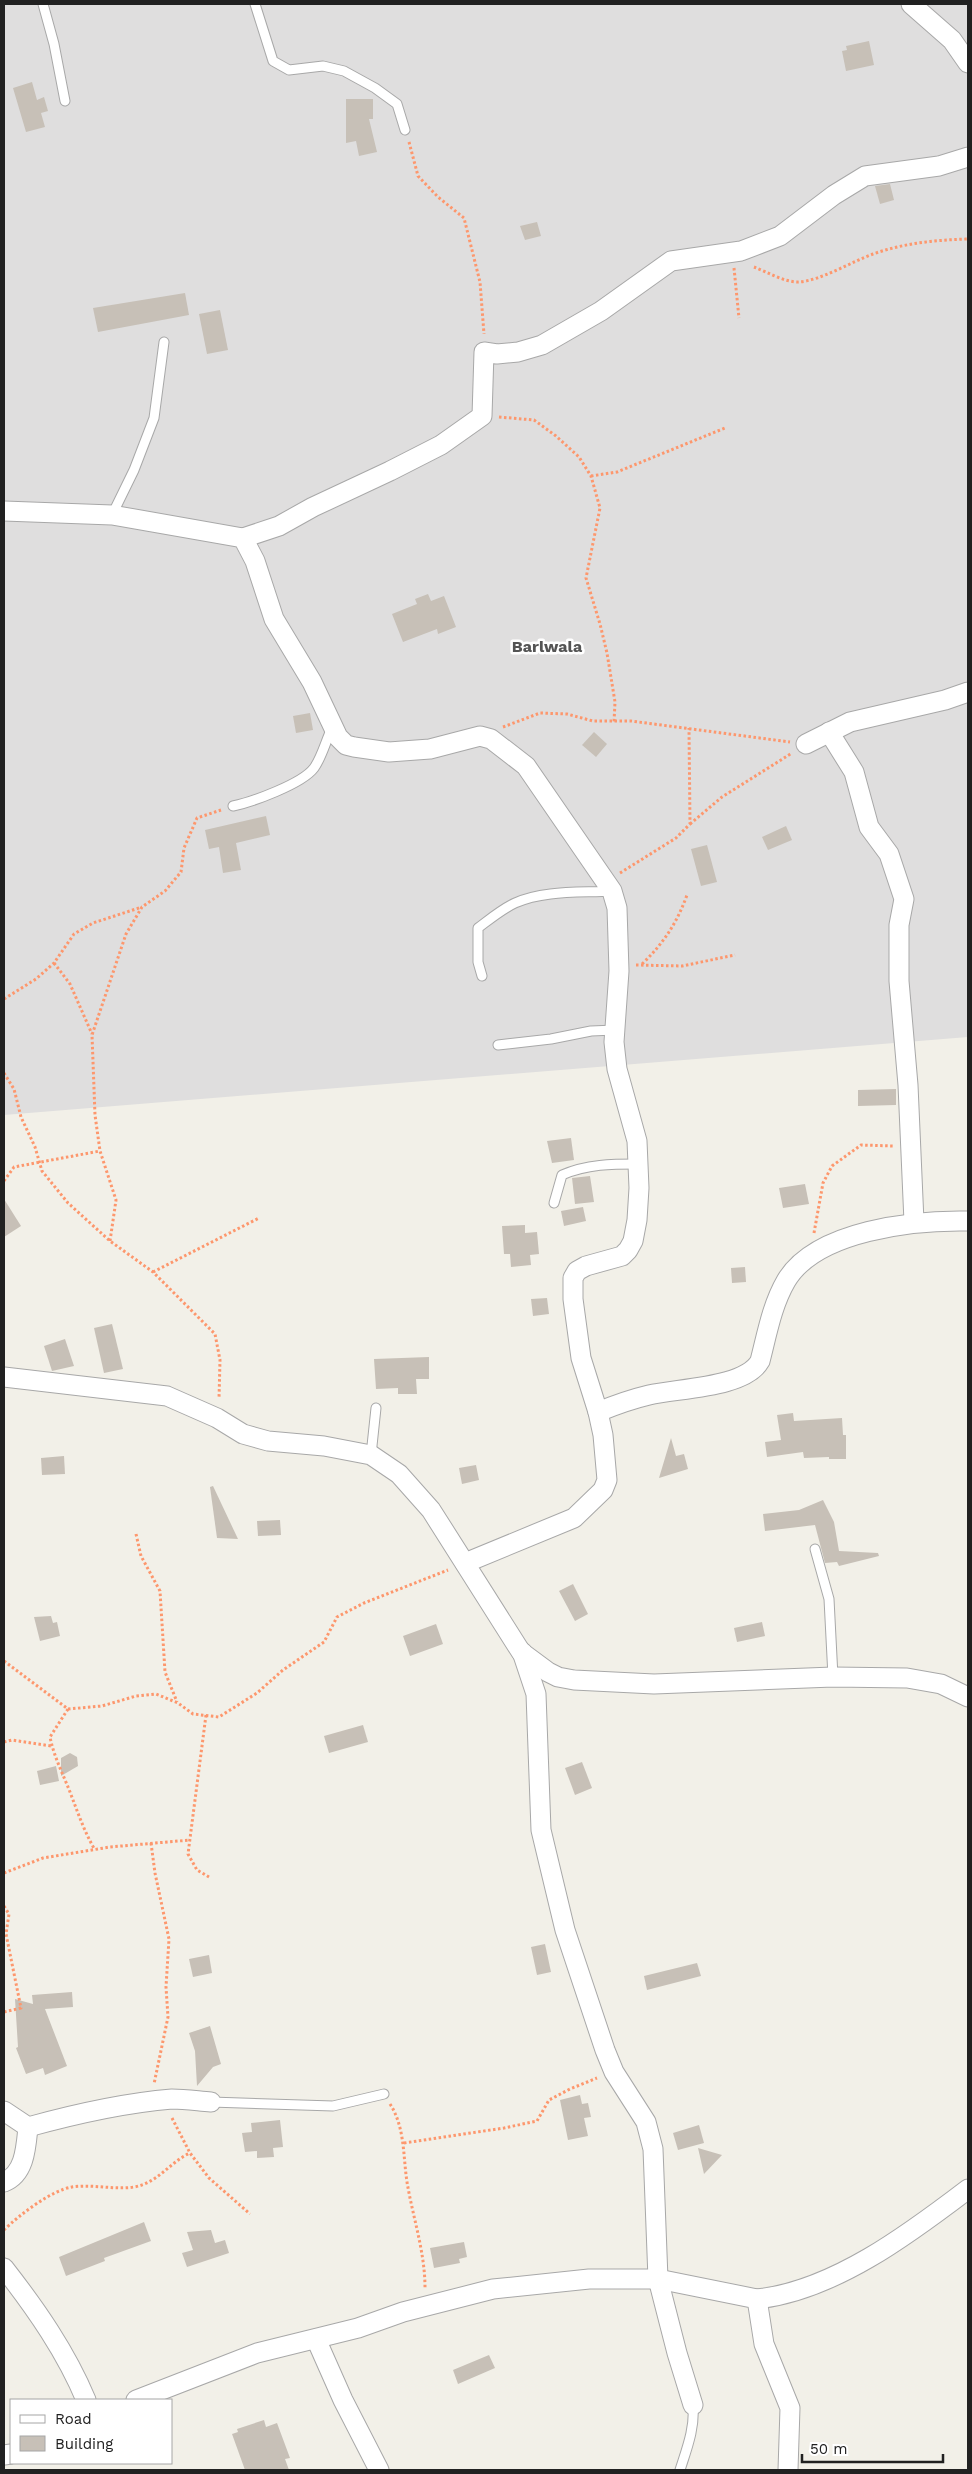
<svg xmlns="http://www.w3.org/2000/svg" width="972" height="2474" font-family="'Work Sans',sans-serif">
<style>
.residential{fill:#dfdede}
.building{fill:#c7c0b7}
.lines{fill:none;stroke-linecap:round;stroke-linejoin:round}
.service-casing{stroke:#a8a8a8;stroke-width:11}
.minor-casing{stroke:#a8a8a8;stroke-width:21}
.path{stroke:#fd976d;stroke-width:3;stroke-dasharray:2.5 2.5;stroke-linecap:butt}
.service{stroke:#fff;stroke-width:9}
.minor{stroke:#fff;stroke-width:19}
.labels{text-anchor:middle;stroke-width:5;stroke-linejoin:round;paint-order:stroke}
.quarter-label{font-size:16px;font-weight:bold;fill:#545454;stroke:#fff}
</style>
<rect width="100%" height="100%" fill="#f2f0e8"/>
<path class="residential" d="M4,4h964v1033l-964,78z"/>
<g class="building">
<path d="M869,41l5,24 -28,6 -4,-20 5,-1 -1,-4z"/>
<path d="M32,82l5,18 7,-3 4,14 -7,2 4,14 -19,5 -13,-44z"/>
<path d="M346,99h27v20h-4l8,33 -18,4 -3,-15 -10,2z"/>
<path d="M890,184l4,16 -14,4 -5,-18z"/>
<path d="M537,222l4,14 -16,4 -5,-14z"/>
<path d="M185,293l4,22 -91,17 -5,-24z"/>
<path d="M220,310l8,40 -21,4 -8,-40z"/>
<path d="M428,594l3,7 13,-5 12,31 -18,7 -1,-5 -34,13 -11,-28 25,-10 -2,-5z"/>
<path d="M310,713l3,17 -17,3 -3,-17z"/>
<path d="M594,732l13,12 -11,13 -14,-12z"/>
<path d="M266,816l4,19 -34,8 5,27 -18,3 -4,-26 -10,2 -4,-19z"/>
<path d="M786,826l6,14 -24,10 -6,-13z"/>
<path d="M707,845l10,37 -16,4 -10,-37z"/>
<path d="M896,1089v16l-38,1v-16z"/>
<path d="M571,1138l3,22 -22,3 -5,-22z"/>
<path d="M590,1176l4,26 -19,2 -3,-26z"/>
<path d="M805,1184l4,20 -26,4 -4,-20z"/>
<path d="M4,1199l17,27 -17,11z"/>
<path d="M583,1207l3,14 -22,5 -3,-15z"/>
<path d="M525,1225v8l12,-1 2,22 -9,1 1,10 -20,2 -1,-13h-6l-2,-28z"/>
<path d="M745,1267l1,15 -14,1 -1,-15z"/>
<path d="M547,1298l2,16 -16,2 -2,-17z"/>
<path d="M112,1324l11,45 -19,4 -10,-45z"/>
<path d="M65,1339l9,27 -22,5 -8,-25z"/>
<path d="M429,1357v22h-13l1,15h-19v-6l-22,1 -2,-30z"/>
<path d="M793,1413l1,8 48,-3 1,17h3v24h-17v-2l-25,1 -1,-6 -36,5 -2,-15 16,-2 -4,-25z"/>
<path d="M671,1438l5,18 8,-2 4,15 -29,9z"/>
<path d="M64,1456l1,18 -23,1 -1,-17z"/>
<path d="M476,1465l3,15 -17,4 -3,-16z"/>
<path d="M213,1486l25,53 -21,-1 -7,-51z"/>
<path d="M823,1500l11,22 5,29 39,2 1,3 -40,10 -2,-4 -12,1 -10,-38 -50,6 -2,-17 36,-4z"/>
<path d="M280,1520l1,15 -23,1 -1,-15z"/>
<path d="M573,1584l15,30 -13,7 -16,-30z"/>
<path d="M51,1616l2,7 4,-1 3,14 -20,5 -6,-24z"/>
<path d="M762,1622l3,14 -28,6 -3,-14z"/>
<path d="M436,1624l7,20 -33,12 -7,-20z"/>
<path d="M363,1725l5,17 -39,11 -5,-17z"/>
<path d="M70,1753l7,4 1,9 -17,10v-18z"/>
<path d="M582,1762l10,26 -17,7 -10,-27z"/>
<path d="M56,1766l3,15 -19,4 -3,-14z"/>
<path d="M545,1944l6,28 -14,3 -6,-28z"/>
<path d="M209,1955l3,18 -19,4 -4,-18z"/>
<path d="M697,1963l4,13 -54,14 -3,-14z"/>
<path d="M72,1992l1,15 -28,2 22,57 -22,9 -2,-7 -17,6 -10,-26 2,-1 -3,-48 18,5 -1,-9z"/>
<path d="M210,2026l11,38 -8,3 -16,19 -2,-35 -6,-18z"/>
<path d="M580,2095l2,9 6,-1 3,14 -7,1 4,18 -20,4 -8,-40z"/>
<path d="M280,2120l3,27 -10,1 1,9 -17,1v-7l-12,1 -3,-19 10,-1 -1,-9z"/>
<path d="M699,2125l5,18 -26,7 -5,-17z"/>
<path d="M698,2148l24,7 -18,19z"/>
<path d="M144,2222l7,19 -47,17 1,3 -39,15 -7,-19z"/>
<path d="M211,2230l4,13 10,-3 4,13 -42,14 -5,-14 11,-3 -6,-18z"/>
<path d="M464,2242l3,15 -8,2 1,4 -26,5 -4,-20z"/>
<path d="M489,2355l6,13 -37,16 -5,-14z"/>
<path d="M264,2420l2,7 11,-4 13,35 -5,1 4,11h-44l-13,-36 6,-2 -1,-3z"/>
</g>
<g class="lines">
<g class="service-casing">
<g id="service">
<path d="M43,4l11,40 11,57"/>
<path d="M255,4l18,57 16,9 34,-4 21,5 31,17 22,16 8,26"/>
<path d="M112,515l22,-45 20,-52 10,-76"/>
<path d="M233,806c19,-4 69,-22 81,-38 8,-11 12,-28 18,-40"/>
<path d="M482,976l-4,-14v-34c12,-9 24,-19 37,-25 29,-13 65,-10 97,-12"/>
<path d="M498,1045l53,-6 40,-8 24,-1"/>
<path d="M554,1203l8,-28c25,-11 50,-11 77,-11"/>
<path d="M371,1455l5,-47"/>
<path d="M815,1549l14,50 4,78"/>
<path d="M211,2102l122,4 51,-12"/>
<path d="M680,2470c7,-22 15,-42 13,-65"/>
</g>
</g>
<g class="minor-casing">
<g id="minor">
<path d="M911,4l41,36 16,23"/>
<path d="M4,511l108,4 131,23 12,23 19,58 38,63 26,55 8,8 8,2 35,5 41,-3 50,-13 11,3 35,27 86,125 5,17 2,63 -5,71 3,27 20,72 2,47 -2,32 -4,21 -5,9 -6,6 -36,10 -9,5 -4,7v21l8,59 17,54"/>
<path d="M243,538l36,-12 34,-19 77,-36 51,-26 41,-29 2,-64 13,2 21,-2 24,-7 59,-34 70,-50 70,-10 39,-15 54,-41 31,-19 74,-10 29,-9"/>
<path d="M829,732l25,40 15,55 20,27 15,45 -5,26v56l9,104 6,137"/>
<path d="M806,744l44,-22 95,-22 23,-8"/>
<path d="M4,1377l163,19 50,22 26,16 25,7 56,5 47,9 28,19 32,36 90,142 27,20 10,5 16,3 80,4 179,-7 74,1 34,6 27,13"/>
<path d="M465,1563l109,-45 29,-28 4,-10 -4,-45 -5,-23c17,-7 34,-13 51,-17 29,-7 96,-7 111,-34 7,-27 12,-56 26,-80 30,-51 129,-61 182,-60"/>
<path d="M522,1652l14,42 5,136 24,100 40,120 9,22 32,50 7,27 5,130 19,74 16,52"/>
<path d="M4,2111l24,16c47,-13 96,-24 144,-28 13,0 26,2 39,3"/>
<path d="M4,2182c21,-8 22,-35 24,-55"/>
<path d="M4,2268c32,41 62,84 82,132"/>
<path d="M757,2299c76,-8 152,-65 211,-110"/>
<path d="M316,2339l27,61 36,70"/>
<path d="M136,2400l121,-47 101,-25 45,-16 90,-23 96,-10h69l99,20 7,45 26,64 -2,62"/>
<path d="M4,2455l7,-1"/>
</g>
</g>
<g class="path">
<path d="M409,142l9,34 20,21 26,21 16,64 4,52"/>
<path d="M754,267c13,5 30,15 44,15 22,-1 53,-20 75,-28 31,-11 63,-14 95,-15"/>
<path d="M734,268l5,50"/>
<path d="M499,417l35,3 22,16 23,21 12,19 9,32 -14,70 14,46 7,29 8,49 -1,20"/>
<path d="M591,476l26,-4 108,-44"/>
<path d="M503,727l37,-14 27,1 26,7h38l159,21"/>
<path d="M690,824l32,-27 70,-44"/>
<path d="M620,873l56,-35 14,-14 -1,-96"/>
<path d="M54,963l16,21 22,50"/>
<path d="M642,964c21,-20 35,-41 45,-69"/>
<path d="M636,965l46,1 53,-11"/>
<path d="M4,999l32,-20 18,-16 20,-29 19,-11 49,-16"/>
<path d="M4,1073l10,16 7,28 14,30 7,24 26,32 42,38 43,31 62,62 5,26 -1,39"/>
<path d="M4,1181l10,-14 86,-16"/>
<path d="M814,1233l9,-50 9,-17 29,-21 32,1"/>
<path d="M110,1241l6,-41 -16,-49 -5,-36 -3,-80 34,-101 16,-27 23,-16 16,-19 3,-24 13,-30 24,-8"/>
<path d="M153,1272l106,-54"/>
<path d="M136,1534l5,22 19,35 5,81 12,30"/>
<path d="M4,1661l64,48 34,-3 34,-10 20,-2 22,9 15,11 26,3 38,-24 26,-23 41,-28 13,-25 27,-14 84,-33"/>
<path d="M68,1709l-18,28c4,20 13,37 20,55 8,21 14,39 25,58"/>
<path d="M206,1715l-18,139 9,16 12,7"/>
<path d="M4,1742l8,-2 39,6"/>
<path d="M151,1843l4,30 14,66 -3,48 2,30 -14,67"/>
<path d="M4,1873l39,-15 67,-11 80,-7"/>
<path d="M4,1906l5,8 -3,20 15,74 -17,4"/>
<path d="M390,2104c15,23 13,52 17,78 6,36 18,70 18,106"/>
<path d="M172,2118l18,35 19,25 41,36"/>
<path d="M404,2143l100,-15 33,-7 12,-21 21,-11 27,-11"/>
<path d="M4,2230c15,-15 48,-40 68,-43 21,-3 42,3 62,0 24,-4 36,-25 56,-34"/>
</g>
<use href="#service" class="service"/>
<use href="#minor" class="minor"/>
</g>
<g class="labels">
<g class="quarter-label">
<text x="547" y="652">Barlwala</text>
</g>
</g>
<rect width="972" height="2474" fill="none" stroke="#212121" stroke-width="10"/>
<rect x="10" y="2399" width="162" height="65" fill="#ffffff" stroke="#a6a6a6"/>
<rect x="20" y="2415" width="25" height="8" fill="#ffffff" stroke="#a6a6a6"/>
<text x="55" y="2424" font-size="15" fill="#212121">Road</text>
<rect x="20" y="2436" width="25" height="15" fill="#c7c0b7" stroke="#a6a6a6"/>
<text x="55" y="2449" font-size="15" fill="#212121">Building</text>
<path d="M802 2454v8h141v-8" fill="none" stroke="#212121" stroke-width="2.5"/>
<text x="810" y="2454" font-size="15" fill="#212121" stroke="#ffffff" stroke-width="4" paint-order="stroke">50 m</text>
</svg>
